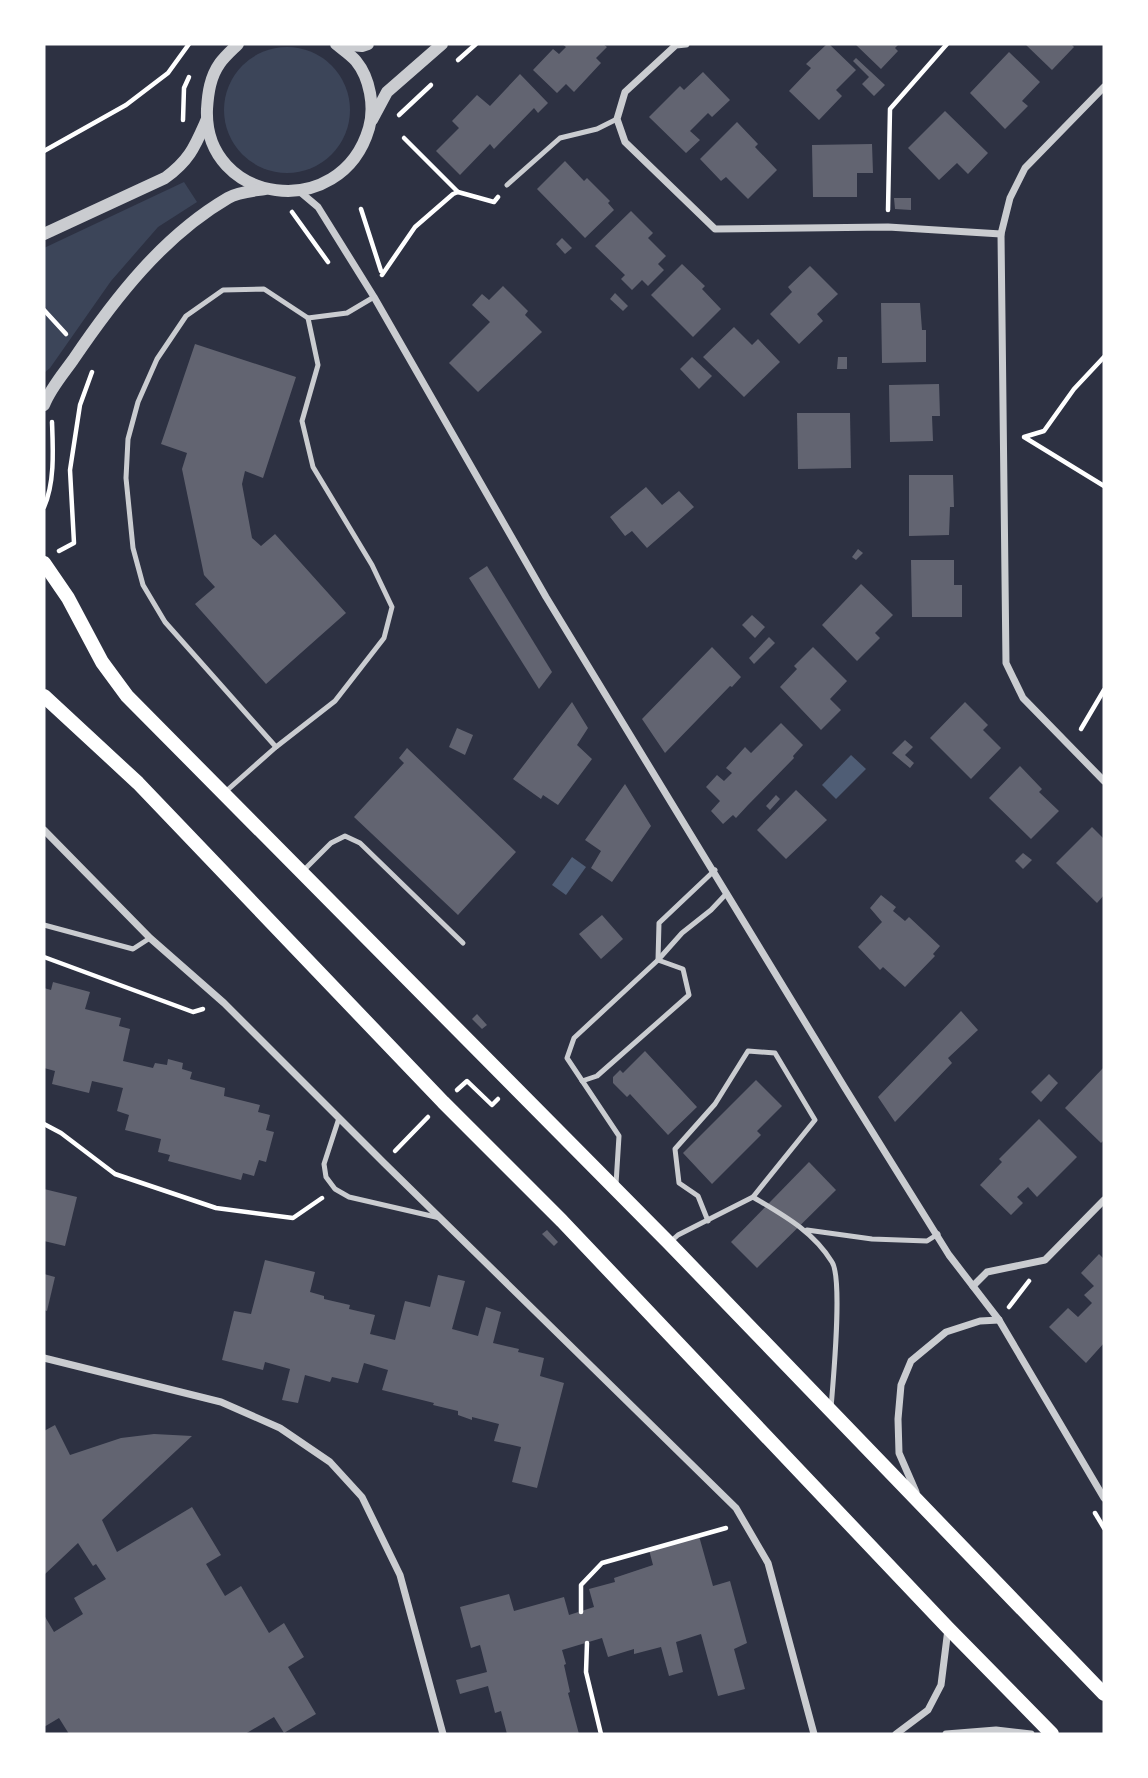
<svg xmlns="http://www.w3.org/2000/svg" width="1148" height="1778" font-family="Georgia,serif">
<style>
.green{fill:#3c4559}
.water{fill:#4f5d75}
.building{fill:#626471}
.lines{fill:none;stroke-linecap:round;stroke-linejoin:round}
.path{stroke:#fff;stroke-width:4.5}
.service{stroke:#caccd0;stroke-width:5}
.minor{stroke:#caccd0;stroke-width:7}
.tertiary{stroke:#caccd0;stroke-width:12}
.secondary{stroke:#fff;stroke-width:14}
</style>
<rect width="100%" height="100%" fill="#2d3142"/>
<g class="green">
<circle cx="287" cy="110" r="63"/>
<path d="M184,182l13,20 -39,25 -47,54 -61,87 -6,5v-125z"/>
</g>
<g class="water">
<path d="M851,755l15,14 -30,30 -14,-14z"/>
<path d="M572,857l14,10 -20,28 -14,-10z"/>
</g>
<g class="building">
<path d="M562,44h41l4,3 -11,11 5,5 -27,29 -8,-8 -9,9 -24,-23 20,-21 6,5 7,-7z"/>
<path d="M827,44h2l27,26 -20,20 6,6 -23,24 -30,-29 22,-23 -5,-4z"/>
<path d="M855,44h44l-4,4 3,3 -17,18z"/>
<path d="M1025,44h46l3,3 -22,23z"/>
<path d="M1009,52l31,30 -18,19 6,5 -23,23 -35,-36z"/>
<path d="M856,58l29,27 -11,11 -12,-12 7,-7 -16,-16z"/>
<path d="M703,72l27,28 -18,17 -4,-4 -18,18 10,9 -14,13 -37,-36 31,-31 4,4z"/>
<path d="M520,74l28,29 -10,10 -4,-5 -40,41 -4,-5 -30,31 -24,-24 23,-23 -7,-7 25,-26 13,11z"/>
<path d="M945,111l43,42 -20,21 -11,-11 -18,17 -31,-32z"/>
<path d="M737,122l21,22 -3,3 22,23 -29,29 -22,-22 -5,4 -21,-22z"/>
<path d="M872,144l1,29h-16v24h-44l-1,-52z"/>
<path d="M565,161l19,20 3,-3 23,23 -2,2 6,7 -29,28 -48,-49z"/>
<path d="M894,198h17v12l-16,-1z"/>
<path d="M631,211l22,22 -5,5 18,18 -8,8 6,6 -16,16 -6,-6 -10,10 -11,-11 4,-4 -30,-29z"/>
<path d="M562,238l10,10 -7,6 -9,-10z"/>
<path d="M682,264l23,22 -3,3 19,20 -28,28 -42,-42z"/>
<path d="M810,266l28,28 -21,20 6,7 -24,23 -29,-30 22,-22 -4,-5z"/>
<path d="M503,286l25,25 -3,4 17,17 -64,60 -29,-29 41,-41 -18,-17 10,-11 7,6z"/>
<path d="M615,293l13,13 -5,5 -13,-12z"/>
<path d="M881,303h39l2,27h4v32l-44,1z"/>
<path d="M734,327l18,18 6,-6 22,23 -36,35 -41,-40z"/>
<path d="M195,344l101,33 -33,101 -18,-7 -3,13 10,54 9,8 14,-12 71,79 -80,71 -71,-80 20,-17 -11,-12 -22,-106 5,-16 -26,-9z"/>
<path d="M692,357l20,19 -13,13 -19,-20z"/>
<path d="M838,357h9v12h-10z"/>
<path d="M939,384l1,32h-8l1,25 -43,1 -1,-57z"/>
<path d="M797,413h53l1,55 -53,1z"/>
<path d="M909,475h44l1,32h-4l-1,28 -40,1z"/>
<path d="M646,487l16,18 17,-14 15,16 -47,41 -15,-17 -7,5 -15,-19z"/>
<path d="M858,549l5,4 -7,7 -4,-3z"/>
<path d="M911,560h43v25h8v32h-50z"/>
<path d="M487,566l65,106 -13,17 -70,-111z"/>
<path d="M861,584l32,31 -18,18 5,5 -23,23 -35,-36z"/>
<path d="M752,615l13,12 -10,11 -13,-13z"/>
<path d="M769,637l6,6 -21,21 -5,-6z"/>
<path d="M712,647l29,30 -9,10 -2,-1 -65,67 -23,-34z"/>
<path d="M813,647l34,34 -17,18 11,11 -20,20 -41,-43 17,-18 -3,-3z"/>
<path d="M572,702l16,26 -11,17 15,14 -34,46 -15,-10 -2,4 -28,-20z"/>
<path d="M965,702l23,23 -5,5 18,18 -30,31 -41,-41z"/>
<path d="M781,723l22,22 -10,11 1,2 -46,47 -12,13 -3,-3 -10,9 -12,-13 9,-10 -14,-14 11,-12 7,6 8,-8 -6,-5 19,-21 6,6z"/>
<path d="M457,728l16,7 -8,20 -16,-8z"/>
<path d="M905,740l8,7 -8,8 9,8 -4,5 -18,-15z"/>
<path d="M407,748l109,104 -58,63 -104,-98 50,-54 -5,-5z"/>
<path d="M1020,766l22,23 -3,3 20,19 -28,28 -42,-41z"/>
<path d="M625,784l26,42 -39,56 -21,-14 10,-17 -16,-11z"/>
<path d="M796,790l31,30 -41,39 -29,-29z"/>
<path d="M776,795l4,4 -10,11 -4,-4z"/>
<path d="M1092,827l12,12v56l-7,8 -41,-40z"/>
<path d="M1023,853l9,7 -9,9 -8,-8z"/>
<path d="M881,895l15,12 -3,4 12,10 4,-4 31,29 -7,8 2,2 -30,31 -22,-20 -3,3 -22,-23 24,-25 -12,-14z"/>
<path d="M602,915l21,24 -22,20 -22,-25z"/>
<path d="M53,982l37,10 -5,17 36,9 -2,8 11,3 -7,32 30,7 2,-5 12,2 1,-6 15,4 -1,6 10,3 -2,7 35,9 -1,8 36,9 -2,7 12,3 -4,15 8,2 -8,30 -7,-2 -5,16 -11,-3 -2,7 -73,-19 2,-6 -12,-3 3,-13 -36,-9 4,-15 -12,-4 6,-23 -31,-7 -3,12 -37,-9 3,-13 -11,-3v-80l7,2z"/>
<path d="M961,1011l17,19 -30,28 4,5 -57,59 -17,-25z"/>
<path d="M477,1014l10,11 -5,4 -10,-10z"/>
<path d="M645,1051l52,56 -29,28 -38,-41 -3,3 -14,-14v-6l7,-7 3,3z"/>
<path d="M1104,1067v73l-3,3 -36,-35z"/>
<path d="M1049,1074l9,9 -17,19 -10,-10z"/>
<path d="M756,1080l26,26 -25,25 4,4 -49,49 -29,-31z"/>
<path d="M1039,1119l38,38 -40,40 -9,-10 -11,10 6,6 -12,12 -31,-30 22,-23 -3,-3z"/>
<path d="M809,1162l27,28 -79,78 -26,-26z"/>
<path d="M44,1189l33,8 -12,49 -21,-5z"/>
<path d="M547,1230l11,12 -4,4 -12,-12z"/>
<path d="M1099,1254l5,5v84l-18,20 -37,-36 19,-19 10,9 14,-14 -8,-8 10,-9 -13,-13z"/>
<path d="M265,1260l50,12 -5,20 14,4v3l26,6 -1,4 26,6 -5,19 25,6 10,-39 25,6 8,-32 27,6 -13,48 26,7 8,-29 15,5 -8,31 26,6 -1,3 26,6 -4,18 24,7 -27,105 -25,-6 9,-35 -27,-6 5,-17 -27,-7v3l-14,-5v-4l-25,-6 1,-2 -52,-13 6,-20 -24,-7 -6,20 -26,-6 -2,5 -25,-7 -7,28 -16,-3 8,-31 -25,-7 -2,8 -41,-10 12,-49 17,3z"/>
<path d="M44,1274l11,3 -8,34 -3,-1z"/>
<path d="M55,1425l15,30 51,-17 33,-4 38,2 -90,84 15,32 75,-45 29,48 -15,9 19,32 16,-10 28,47 15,-10 20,34 -16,10 28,47 -32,19 -10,-16 -29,17h-176l-10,-16 -15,9v-112l10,17 29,-18 -9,-16 32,-19 -10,-15 -3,2 -15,-23 -34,32v-144z"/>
<path d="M699,1536l14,50 17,-5 17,62 -13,6 11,40 -27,7 -17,-62 -25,8 7,30 -14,4 -8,-29 -27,7v-5l-26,8 -6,-19 -40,12 4,14 -2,1 6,27 -2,1 11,41h-72l-6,-23 -6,2 -7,-27 -28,8 -4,-14 31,-8 -7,-27 -9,3 -11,-41 49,-13 5,17 50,-14 5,18 25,-8 -5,-18 26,-7 -1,-4 39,-13 -4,-15z"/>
</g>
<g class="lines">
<g class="path">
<path d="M458,60l18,-16"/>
<path d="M399,115l32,-30"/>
<path d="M183,120l1,-32 5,-11"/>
<path d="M404,138l54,54"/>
<path d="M44,151l82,-46 42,-32 21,-29"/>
<path d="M361,209l20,62"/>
<path d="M888,210l2,-101 57,-65"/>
<path d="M292,212l36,50"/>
<path d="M382,275l33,-48 38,-33 5,-2 36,10 4,-5"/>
<path d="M44,310l22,24"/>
<path d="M1104,357l-30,32 -30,42 -20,6 80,49"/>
<path d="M44,507c11,-25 9,-58 8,-85"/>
<path d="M59,551l15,-8 -4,-73 10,-65 12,-33"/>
<path d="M1081,729l23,-39"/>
<path d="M44,957l149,55 10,-3"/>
<path d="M457,1090l10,-9 25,24 6,-6"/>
<path d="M44,1124l17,9 54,41 101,34 77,10 29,-20"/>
<path d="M395,1151l33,-34"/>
<path d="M1009,1307l20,-26"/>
<path d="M1095,1513l9,15"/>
<path d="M581,1612v-27l21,-22 124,-35"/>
<path d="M587,1643l-1,29 15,62"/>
</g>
<g class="service">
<path d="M507,185l53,-47 37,-9 20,-10"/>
<path d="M276,747l-111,-125 -22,-37 -10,-37 -7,-70 2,-39 10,-37 19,-43 29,-43 37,-26 41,-1 44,29 39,-5 27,-16"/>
<path d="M224,793l52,-46 59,-46 49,-63 8,-31 -20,-42 -59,-98 -11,-46 16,-56 -10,-47"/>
<path d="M304,870l27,-27 14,-7 15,7 103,100"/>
<path d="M44,925l89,24 17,-11"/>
<path d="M582,1081l15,-5 92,-81 -6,-26 -25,-9 1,-37 56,-53"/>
<path d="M339,1118l-15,46 2,13 9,12 14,8 91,21"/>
<path d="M616,1184l3,-48 -52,-78 7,-20 84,-78 24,-27 29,-23 16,-17"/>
<path d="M708,1221l-10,-25 -19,-13 -4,-34 40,-45 33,-53 27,2 40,67 -62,77"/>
<path d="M807,1230l65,9 55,2 11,-7"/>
<path d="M669,1243l9,-8 75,-38c30,18 60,34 79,65 11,17 1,120 -1,146"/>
</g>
<g class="minor">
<path d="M686,44l-10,1 -51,47 -8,27 8,23 90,87 173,-2 113,7"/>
<path d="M1104,87l-79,81 -15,30 -9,36 5,429 17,35 81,83"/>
<path d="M299,191l19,16 56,90 172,300 299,491 104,167 50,65 105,178"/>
<path d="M44,830l106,108 74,65 160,160 352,345 32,55 46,171"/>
<path d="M973,1286l14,-14 58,-12 59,-60"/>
<path d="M44,1358l177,44 59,26 50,34 32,35 38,78 43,159"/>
<path d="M916,1492l-17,-39 -1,-34 3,-34 10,-24 35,-29 34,-11 19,-1"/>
<path d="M896,1734l32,-24 13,-25 7,-56"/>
<path d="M946,1734l50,-4 35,4"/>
</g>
<g class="tertiary">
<path d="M238,44c-6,6 -13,12 -18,19 -10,14 -12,30 -13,46 -4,95 134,115 162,19 6,-21 1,-50 -13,-67 -5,-6 -14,-12 -20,-17"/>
<path d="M337,44l25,2 6,-2"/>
<path d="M372,120l15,-28 55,-48"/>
<path d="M44,234l121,-56c25,-18 30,-32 42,-59"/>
<path d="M44,405c6,-16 19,-31 29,-45 42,-62 90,-124 155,-162 10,-6 25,-7 37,-9"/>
</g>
<g class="secondary">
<path d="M44,563l24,35 34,64 25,34 542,547 435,451"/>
<path d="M44,696l94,87 305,319 119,119 386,407 104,106"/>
</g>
</g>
<rect width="1148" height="1778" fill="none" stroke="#ffffff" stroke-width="91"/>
</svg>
